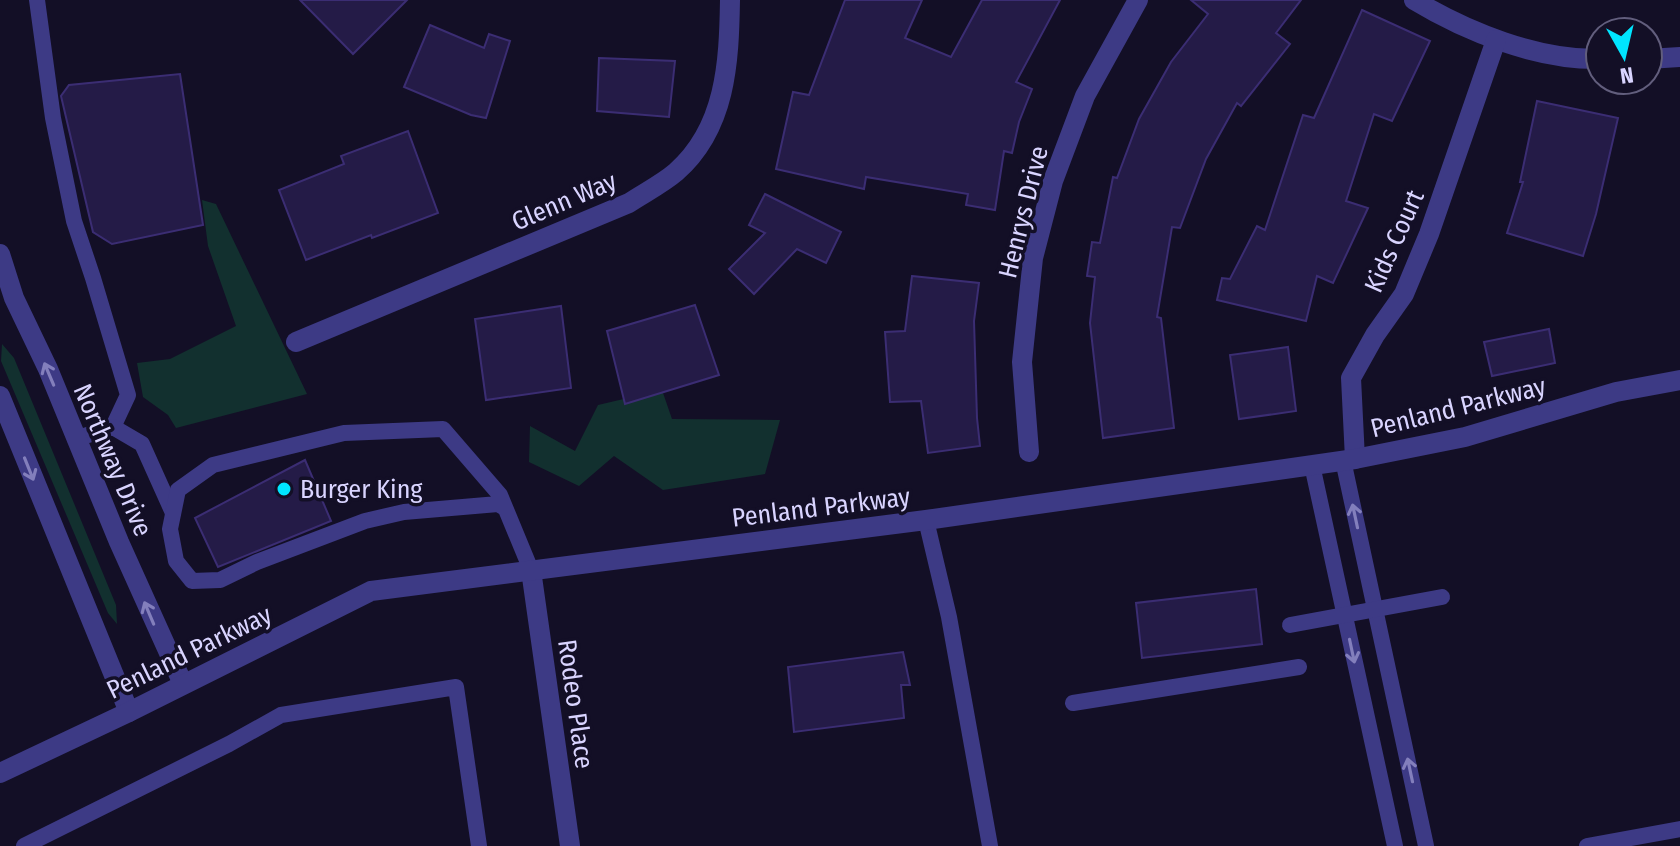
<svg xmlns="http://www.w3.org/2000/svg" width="1680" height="846" font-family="'Fira Sans Condensed',sans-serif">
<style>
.green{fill:#12302f}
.building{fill:#241b47;stroke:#3b2d73;stroke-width:2}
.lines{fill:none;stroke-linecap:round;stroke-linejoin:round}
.service{stroke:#3d3a85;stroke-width:16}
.minor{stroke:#3d3a85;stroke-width:20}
.tertiary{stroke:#3d3a85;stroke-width:20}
.oneway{stroke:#837fbc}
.poi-dot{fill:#00e5ff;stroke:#130f26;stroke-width:3}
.labels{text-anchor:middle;stroke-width:7;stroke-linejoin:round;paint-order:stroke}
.street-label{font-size:26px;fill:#d9d4ff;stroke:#130f26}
.poi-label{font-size:26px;fill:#d9d4ff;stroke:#130f26;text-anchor:start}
</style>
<rect width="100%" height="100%" fill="#130f26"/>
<g class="green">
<path d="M202,200l14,4 91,190 -131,34 -8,-13 -25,-18 -6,-34 33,-4 66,-33 -28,-80z"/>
<path d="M2,344l12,14 102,247 1,19 -9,-11 -107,-252z"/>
<path d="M662,390l10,29 108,1 -15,54 -102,16 -49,-34 -35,30 -50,-24 1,-36 45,25 23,-46z"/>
</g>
<g class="building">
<path d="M300,0h107l-54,54z"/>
<path d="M845,0h77l-17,38 46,19 31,-57h78l-44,82 16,7 -13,33 -7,31 -8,-2 -9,59 -29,-5 2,-11 -102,-17 -2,12 -88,-20 17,-77 16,3z"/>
<path d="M1191,0h110l-25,33 14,11 -49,62 -4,-3 -31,56 -26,69 -8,-1 -15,90 4,1 13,110 -71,10 -13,-115 5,-46 -8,-1 5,-34 8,1 13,-66 4,1 22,-59 32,-57 37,-48z"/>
<path d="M1362,10l68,31 -38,80 -18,-7 -28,87 22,7 -35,75 -16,-7 -11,45 -89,-21 5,-22 8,1 27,-53 8,4 38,-115 11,3z"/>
<path d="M430,25l54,23 5,-14 21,7 -24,77 -15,-3 -67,-28z"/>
<path d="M599,58l76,3 -6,56 -72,-6z"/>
<path d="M180,74l23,151 -91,19 -19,-12 -32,-136 8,-11z"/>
<path d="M1537,101l81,17 -22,96 -13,42 -76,-23 16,-51h-3z"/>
<path d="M408,131l30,82 -66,25 -1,-3 -65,25 -27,-70 65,-26 -3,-8z"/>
<path d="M765,194l76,38 -15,31 -29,-14 -43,45 -25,-25 36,-36 -16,-8z"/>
<path d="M912,276l67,7 -5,38 3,97 3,28 -52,7 -7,-52 -31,1 -5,-70 20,-1z"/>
<path d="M695,305l24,70 -94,29 -18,-73z"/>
<path d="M561,306l10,82 -85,12 -11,-81z"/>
<path d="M1549,329l6,34 -63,13 -8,-34z"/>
<path d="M1288,347l8,64 -57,8 -9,-64z"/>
<path d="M305,460l26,61 -113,46 -23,-49z"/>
<path d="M1256,589l6,55 -120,14 -6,-55z"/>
<path d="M903,652l7,33h-9l3,33 -110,14 -6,-65z"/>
</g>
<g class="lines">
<g class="service">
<path d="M37,0l16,118 21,103 19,57 35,117 -15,32"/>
<path d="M75,439l38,-12 29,17 31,69"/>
<path d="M1343,460l83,386"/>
<path d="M1312,465l83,381"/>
<path d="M505,508l-7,-4 -94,8 -39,9 -108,41 -37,18 -28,1 -16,-20 -6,-32 8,-39 35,-25 131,-32 99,-4 57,66 31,75"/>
<path d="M926,520l23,97 41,229"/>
<path d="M1290,625l152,-28"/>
<path d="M1073,703l226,-36"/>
<path d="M24,846l205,-102 52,-29 175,-28 23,159"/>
<path d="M1587,846l93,-17"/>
</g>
<g class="minor">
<path d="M1414,0c53,32 123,60 186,59"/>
<path d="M1648,59l32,-2"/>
<path d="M0,254l14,44 34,71 71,173 64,142"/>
<path d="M296,342l333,-139c15,-10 33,-19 47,-31 50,-44 53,-109 54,-172"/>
<path d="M0,396l129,316"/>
<path d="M1029,452l-7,-90 11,-104 20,-77 32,-85 53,-96"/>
<path d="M1355,459l-4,-81 24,-43 29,-41 25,-60 67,-194"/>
<path d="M531,570l39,276"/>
</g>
<path class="tertiary" d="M0,773l129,-61 242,-121 555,-71 429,-61 110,-22 151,-45 64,-12"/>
</g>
<defs><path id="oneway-shaft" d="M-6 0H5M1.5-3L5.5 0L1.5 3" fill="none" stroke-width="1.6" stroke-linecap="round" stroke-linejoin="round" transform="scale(2)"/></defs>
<g class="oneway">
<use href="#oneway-shaft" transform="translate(49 374) rotate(-113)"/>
<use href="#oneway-shaft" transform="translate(29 469) rotate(68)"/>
<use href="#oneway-shaft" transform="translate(1355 516) rotate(-102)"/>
<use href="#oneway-shaft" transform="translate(149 613) rotate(-113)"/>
<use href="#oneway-shaft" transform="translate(1352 651) rotate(78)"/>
<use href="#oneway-shaft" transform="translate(1410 770) rotate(-102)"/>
</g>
<circle class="poi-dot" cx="284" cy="489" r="8"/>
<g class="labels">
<g class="street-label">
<text transform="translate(564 201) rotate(-23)" y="9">Glenn Way</text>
<text transform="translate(1023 212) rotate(-76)" y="9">Henrys Drive</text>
<text transform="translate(1394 241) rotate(-66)" y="9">Kids Court</text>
<text transform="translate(1458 407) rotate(-14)" y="9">Penland Parkway</text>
<text transform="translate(113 460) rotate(67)" y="9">Northway Drive</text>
<text transform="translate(821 507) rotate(-7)" y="9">Penland Parkway</text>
<text transform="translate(189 652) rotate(-26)" y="9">Penland Parkway</text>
<text transform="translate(576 704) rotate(82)" y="9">Rodeo Place</text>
</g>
<g class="poi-label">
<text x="300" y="498">Burger King</text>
</g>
</g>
<g transform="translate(1624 56) rotate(172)"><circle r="38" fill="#130f26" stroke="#625e7d" stroke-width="2"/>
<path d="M0-6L14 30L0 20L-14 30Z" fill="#00e5ff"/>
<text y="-12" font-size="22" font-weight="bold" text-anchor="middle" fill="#d9d4ff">N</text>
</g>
</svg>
